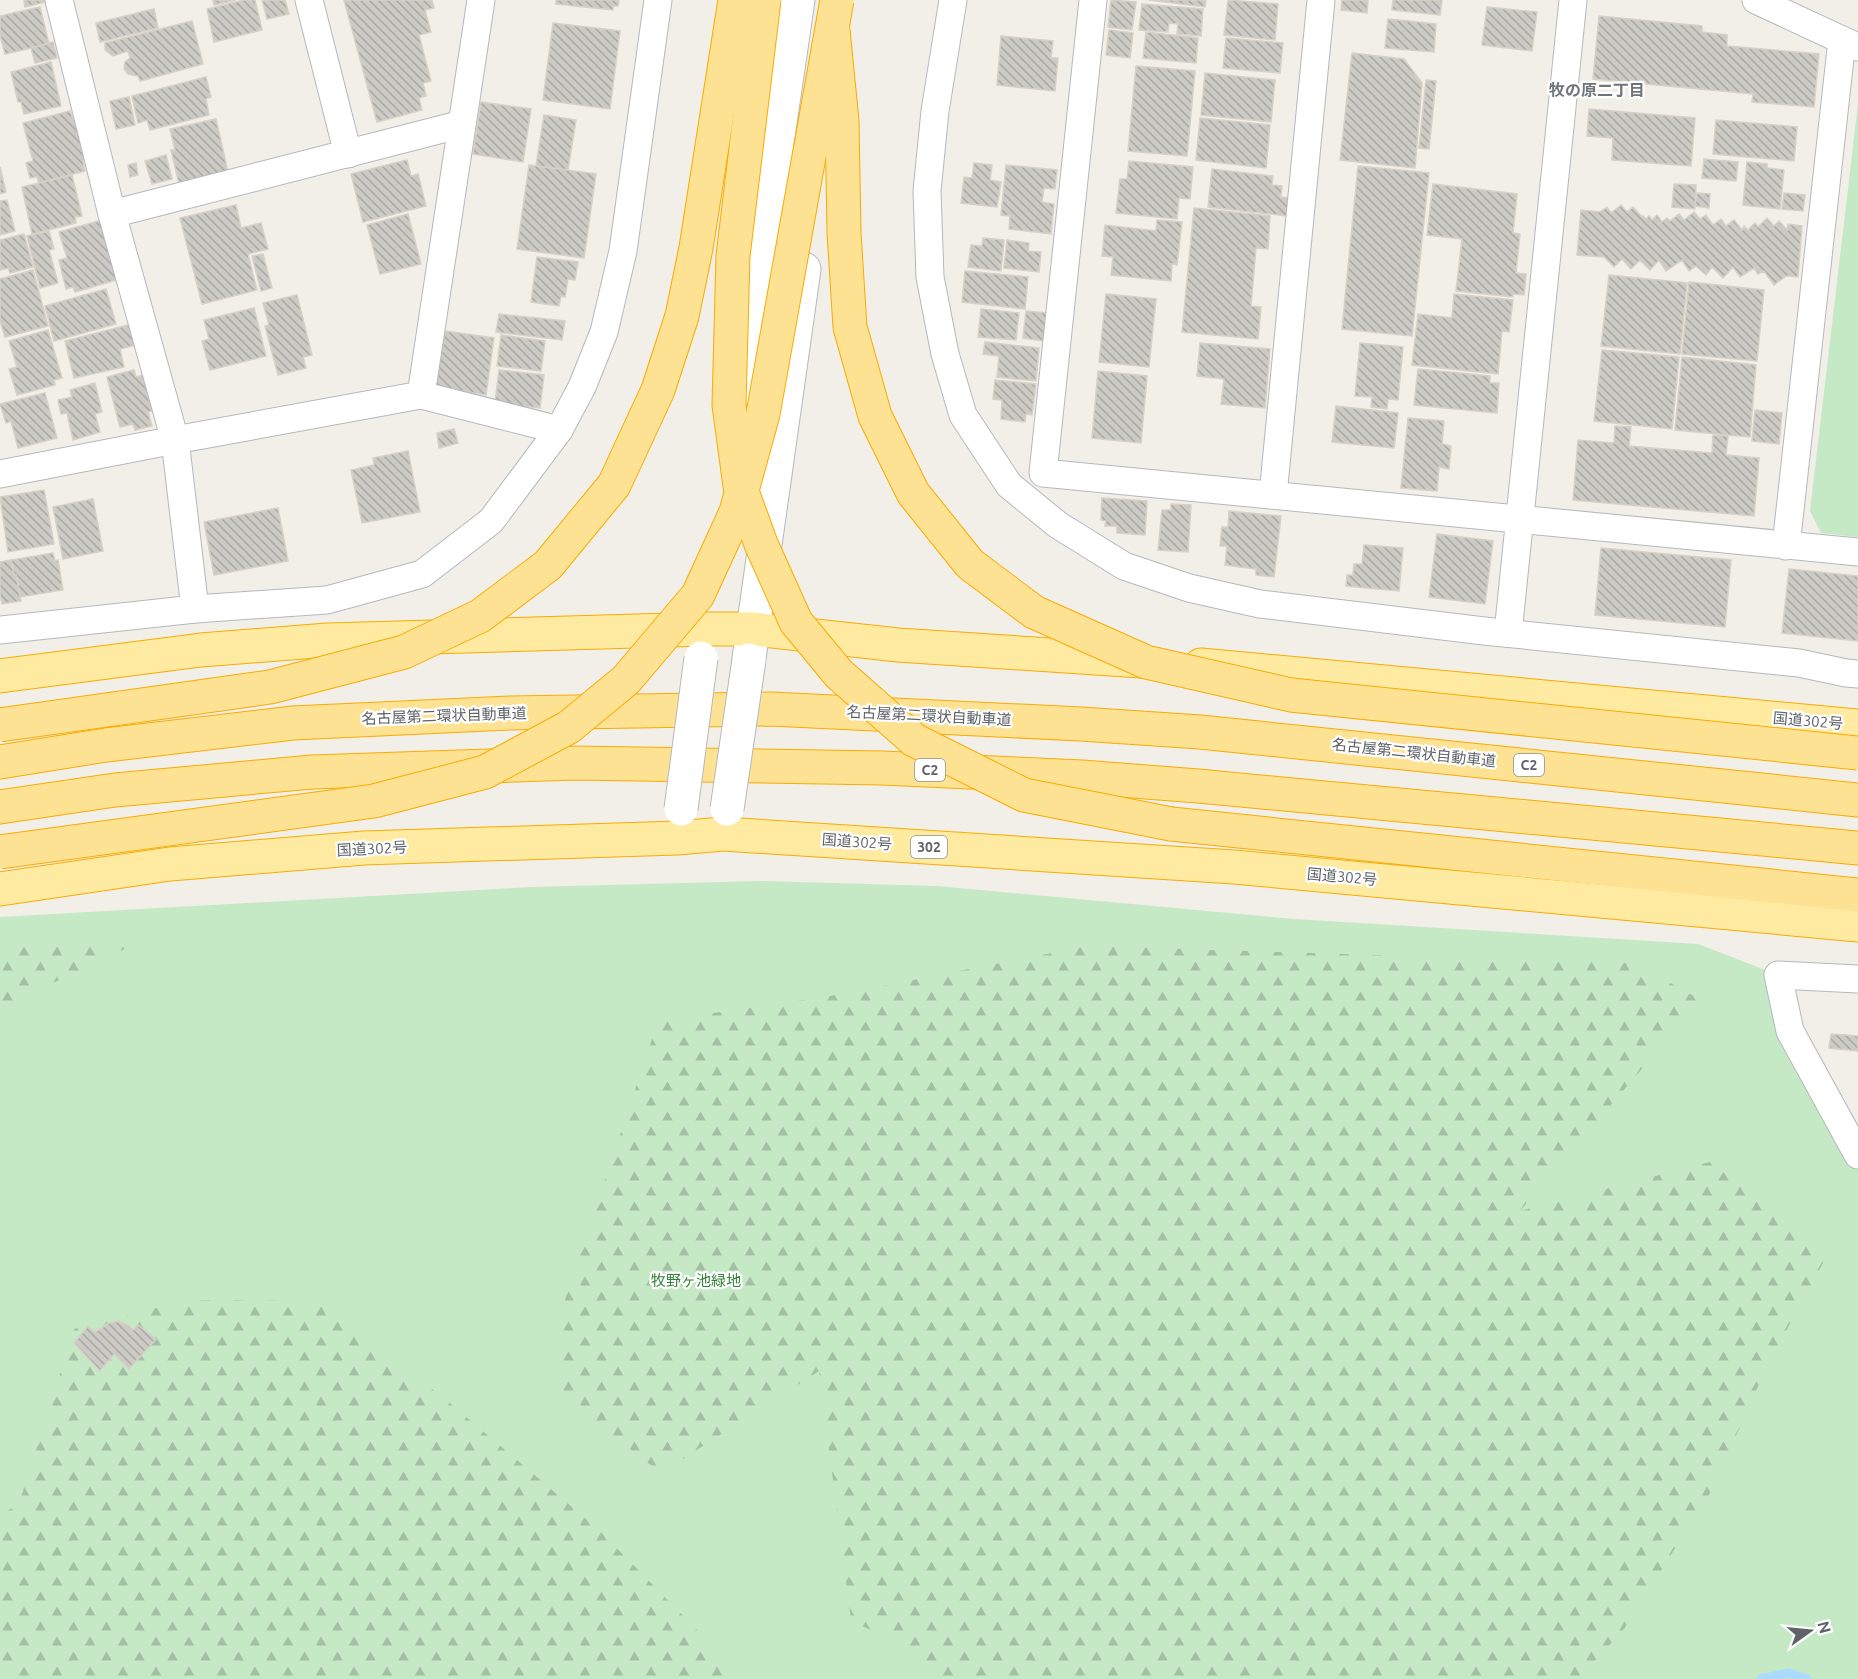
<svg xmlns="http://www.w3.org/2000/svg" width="1858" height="1679" font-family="Ubuntu,'Noto Sans JP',sans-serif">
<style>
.green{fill:#c5e8c5}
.forest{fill:url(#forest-firs)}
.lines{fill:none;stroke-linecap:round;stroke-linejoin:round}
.stream{stroke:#aadaff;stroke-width:9}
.building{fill:url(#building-back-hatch);stroke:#d6d1c6;stroke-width:1.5}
.minor-casing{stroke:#b5b8bc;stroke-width:29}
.tertiary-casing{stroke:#b5b8bc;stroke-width:35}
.trunk-casing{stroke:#f9ab00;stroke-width:35}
.motorway-casing{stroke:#f9ab00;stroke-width:35}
.minor{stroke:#fff;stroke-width:27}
.tertiary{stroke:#fff;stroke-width:33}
.trunk{stroke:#feeaa1;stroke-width:33}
.motorway{stroke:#fde293;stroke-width:33}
.tertiary-bridge-casing{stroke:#b5b8bc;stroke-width:35;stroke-linecap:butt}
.motorway-bridge-casing{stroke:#f9ab00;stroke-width:35;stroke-linecap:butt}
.tertiary-bridge{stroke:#fff;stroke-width:33}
.motorway-bridge{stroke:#fde293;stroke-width:33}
.labels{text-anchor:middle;stroke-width:4.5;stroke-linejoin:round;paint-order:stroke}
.shield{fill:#fff;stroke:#8f9295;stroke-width:1.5}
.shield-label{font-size:14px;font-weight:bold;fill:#5f6368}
.street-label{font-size:15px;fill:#5f6368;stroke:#fff}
.park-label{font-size:15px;fill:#348238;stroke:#fff}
.neighbourhood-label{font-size:16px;font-weight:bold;fill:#70757a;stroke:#fff}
</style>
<defs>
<pattern id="forest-firs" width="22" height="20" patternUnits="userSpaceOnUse" patternTransform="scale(1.5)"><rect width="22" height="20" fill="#c5e8c5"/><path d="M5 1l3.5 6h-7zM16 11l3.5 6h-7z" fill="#a3c0a4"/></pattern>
<pattern id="building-back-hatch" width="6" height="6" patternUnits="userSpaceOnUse" patternTransform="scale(1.5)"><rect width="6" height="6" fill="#cccac5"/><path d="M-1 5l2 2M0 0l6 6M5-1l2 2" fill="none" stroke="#a9a8a4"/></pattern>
</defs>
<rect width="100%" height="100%" fill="#f1efe8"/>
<g class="green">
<path d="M1858,104v433l-37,-4 -11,-22z"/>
<path d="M761,881l176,5 357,33 404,25 80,31 80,180v524h-1858v-762l532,-30z"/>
</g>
<g class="forest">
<path d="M0,943l131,3 -131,62z"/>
<path d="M1088,946l546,17 67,37 -181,211 190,-49 118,92 -61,112 -55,124 -88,139 -46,50h-653l-7,-24 -67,-35 -32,-249 -158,102 -98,-76 1,-94 94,-282 167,-24z"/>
<path d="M188,1300l133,1 130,103 148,126 146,149h-745v-164l19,-11 55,-175z"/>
</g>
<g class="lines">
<path class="stream" d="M1761,1679l28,-6 18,6"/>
</g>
<g class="building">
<path d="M24,0h26v1l-25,6z"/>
<path d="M213,0h23l-22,5z"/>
<path d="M244,0h11l7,30 -48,12 -7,-33z"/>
<path d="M262,0h23l4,14 -22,5z"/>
<path d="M344,0h88l2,8 -9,2 6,22 -12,3 12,46 -8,2 3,13 -7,2 3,12 -45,12z"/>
<path d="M556,0h63l-1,6h-5v4l-57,-6z"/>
<path d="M1111,0l25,2 -4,28 -24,-3z"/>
<path d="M1149,0h57l-1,7z"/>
<path d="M1228,0l50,4 -3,36 -51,-5z"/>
<path d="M1342,0h26l-1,13 -26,-3z"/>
<path d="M1393,0h49l-2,15 -48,-5z"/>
<path d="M1142,4l61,5 -2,27 -24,-2 1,-10 -9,-1 -1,9 -29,-2z"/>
<path d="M40,7l9,37 -44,10 -5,-19v-19z"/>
<path d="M1487,7l50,5 -5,39 -50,-6z"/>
<path d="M154,9l4,19 -58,14 -4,-19z"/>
<path d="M1599,16l103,10v6l25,3v11l92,8 -5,53 -62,-5 1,-8 -160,-15z"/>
<path d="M1388,19l48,5 -2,28 -49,-4z"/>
<path d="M192,21l11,43 -63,17 -2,-5 -10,-2 -4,-5 1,-7 5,-4 -2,-7 -15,5 -8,-6v-7z"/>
<path d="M553,23l67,8 -10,78 -67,-9z"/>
<path d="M1109,30l24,3 -3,25 -24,-3z"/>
<path d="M1146,32l52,6 -2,25 -53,-5z"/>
<path d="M1001,36l52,5 -2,17h7l-3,33 -58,-6z"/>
<path d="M1226,38l57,5 -3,30 -57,-5z"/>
<path d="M53,42l4,16 -22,5 -4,-15z"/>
<path d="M1352,53l52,6 18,24 -7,85 -75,-8z"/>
<path d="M51,62l10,44 -37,8 -3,-12h-3l-7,-30z"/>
<path d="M1136,66l59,5 -8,85 -59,-5z"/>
<path d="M1205,73l70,7 -4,42 -70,-7z"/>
<path d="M206,77l5,20 -5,2 3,16 -59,15 -3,-10 -9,3 -6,-27z"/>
<path d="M1426,80l10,1 -7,68 -10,-1z"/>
<path d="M129,97l6,28 -19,4 -6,-28z"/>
<path d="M481,102l50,7 -8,53 -50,-8z"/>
<path d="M1589,109l106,9 -4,48 -79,-6 1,-22 -26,-2z"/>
<path d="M70,111l3,8 6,-2 11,42 -7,2 2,10 -46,12 -2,-6 -7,1 -4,-15 7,-2 -10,-38z"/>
<path d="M544,115l32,5 -8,50 -32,-4z"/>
<path d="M1200,118l70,7 -4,43 -70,-8z"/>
<path d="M216,119l12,53 -49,12 -8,-34h4l-5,-21z"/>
<path d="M1716,120l81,7 -3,34 -81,-7z"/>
<path d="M166,155l6,24 -20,5 -7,-23z"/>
<path d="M1704,159l34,3 -2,19 -34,-3z"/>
<path d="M407,160l4,16 7,-2 8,32 -63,16 -12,-48z"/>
<path d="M1129,161l64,6 -3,32 -11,-1 -2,21 -61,-6 4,-34h7z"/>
<path d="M1747,162l20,2v4l17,2 -4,39 -37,-4z"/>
<path d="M136,163l2,12 -8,2 -2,-12z"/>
<path d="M974,163l18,2 -2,15 11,2 -4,25 -36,-4 3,-26 8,1z"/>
<path d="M529,165l67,9 -12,84 -67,-9z"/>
<path d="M1006,165l51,5 -2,19 -11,-1 -2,14 12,2 -3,30 -42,-5 1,-13 -9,-1z"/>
<path d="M1358,166l71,7 -17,163 -70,-7z"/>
<path d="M0,167l6,25 -6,2z"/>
<path d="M1212,169l61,7 -1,9 10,1 -1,11 8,1 -2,18 -79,-9z"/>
<path d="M72,175l10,41 -7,1 1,6 -44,11 -10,-47z"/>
<path d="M1433,184l84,10 -4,39 7,1 -4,39 10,1 -2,21 -11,-1v3l-57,-6 6,-52 -35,-4z"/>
<path d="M1674,184l22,1 -1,24 -23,-2z"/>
<path d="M1697,193l13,1 -1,14 -14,-2z"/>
<path d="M1784,193l21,2 -2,16 -21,-2z"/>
<path d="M7,200l8,31 -15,4v-34z"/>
<path d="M236,205l5,23 20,-5 7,26 -20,5 9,36 -55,14 -22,-86z"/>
<path d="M1621,205l6,7 6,-5 9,10 1,-1 3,3 3,-3 3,4 5,-5 5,7 5,-4 3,3 9,-7 5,6 10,-8 6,7 6,-4 7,10 8,-6 5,7 8,-6 8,10 2,-4 4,4 7,-7 3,4 9,-9 7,8 5,-5 8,9 1,-6 14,2 -4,51 -12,-1 -12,9 -10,-14 -6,3 -4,-6 -14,9 -7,-10 -10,11 -11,-11 -6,8 -10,-9 -7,5 -7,-11 -16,11 -7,-11 -9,10 -10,-10 -9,9 -9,-10 -8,8 -10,-10 -27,-2 4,-45 19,2 7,-5 4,6z"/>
<path d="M1194,208l76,8 -2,33 -12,-1 -5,58 10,1 -3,32 -76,-7z"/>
<path d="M408,214l13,50 -41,10 -13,-49z"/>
<path d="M102,220l18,59 -45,13 -2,-5 -7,2 -7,-29 8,-2 -8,-26z"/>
<path d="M1157,220l25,2 -5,43 -5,-1 -1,17 -60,-6 2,-18 -11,-1 3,-31 51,6z"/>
<path d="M49,231l5,18 -5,1 9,33 -18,5 -13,-52z"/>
<path d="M24,234l9,33 -23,6 -2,-5 -8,2v-30z"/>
<path d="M983,238l21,2 -3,31 -33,-4 3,-22 11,1z"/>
<path d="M1007,240l22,3 -1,8 13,1 -2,20 -35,-4z"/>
<path d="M263,254l9,34 -11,3 -9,-35z"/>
<path d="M537,257l41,5 -3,18 -7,-1 -3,18 -4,-1 -2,10 -28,-4z"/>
<path d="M33,270l15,56 -43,11 -5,-16v-42z"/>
<path d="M965,271l63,6 -3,32 -63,-7z"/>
<path d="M1609,275l78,8 -7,71 -79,-8z"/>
<path d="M1689,282l75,8 -7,71 -75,-7z"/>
<path d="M106,289l10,35 -62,17 -9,-35z"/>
<path d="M1106,294l50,5 -7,68 -50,-5z"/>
<path d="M1454,294l59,6 -4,32 -7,-1 -4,43 -86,-9 6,-51 34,4z"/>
<path d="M297,295l15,60 -9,2 3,11 -28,7 -13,-49 4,-1 -6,-22z"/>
<path d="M254,308l12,48 -56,14 -8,-29 7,-2 -5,-19z"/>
<path d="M981,309l38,4 -3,27 -38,-3z"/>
<path d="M1026,311l20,2 -3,28 -20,-3z"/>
<path d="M499,314l66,7 -3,19 -66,-8z"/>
<path d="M132,324l4,21 -16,4 4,18 -50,11 -9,-37z"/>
<path d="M48,330l14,48 -8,2 1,5 -38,10 -8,-26 8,-2 -8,-26z"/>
<path d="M445,331l49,7 -8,57 -50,-8z"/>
<path d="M501,335l44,6 -4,30 -44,-5z"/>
<path d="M985,342l54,6 -3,33 -39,-4 2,-21 -16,-2z"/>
<path d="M1200,343l70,6 -5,59 -44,-4 3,-25 -27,-3z"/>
<path d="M1360,343l43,4 -5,53 -10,-1 -1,10 -16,-2 1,-10 -17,-1z"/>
<path d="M1602,350l77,7 -7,72 -78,-8z"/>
<path d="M1682,357l74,8 -6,72 -75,-7z"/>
<path d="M1418,369l72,7v7h9l-2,30 -83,-8z"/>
<path d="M134,370l2,7 7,-2 9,36 -4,1 4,14 -17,4 -2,-6 -13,3 -13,-50z"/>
<path d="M499,370l45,5 -4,33 -45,-5z"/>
<path d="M1098,371l49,5 -6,67 -49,-5z"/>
<path d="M995,380l41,4 -4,31 -6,-1 -1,8 -24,-3 1,-19 -9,-1z"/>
<path d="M95,383l7,29 -7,2 5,18 -27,8 -6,-27 -6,1 -3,-14 14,-3 -2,-7z"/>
<path d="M45,393l12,45 -39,10 -7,-27 -5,2 -6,-19z"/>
<path d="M1336,406l62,7 -4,35 -62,-6z"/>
<path d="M1755,410l27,3 -3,31 -27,-3z"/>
<path d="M1408,418l36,3 -2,23 9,2 -2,23 -10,-2 -2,24 -36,-3z"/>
<path d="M1615,426l16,1 -2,19 83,7 1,-18 15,1 -2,19 33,3 -5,58 -181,-16 5,-60 36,3z"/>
<path d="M454,429l4,14 -19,5 -2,-15z"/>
<path d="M408,451l12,61 -58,11 -11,-53 23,-5 -1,-7z"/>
<path d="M44,490l10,54 -46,8 -8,-55z"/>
<path d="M1102,498l45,3 -2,34 -28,-2v-7h-12l1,-5 -5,-1z"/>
<path d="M93,499l10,52 -40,8 -10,-52z"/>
<path d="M1171,504l20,1 -3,47 -30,-2 4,-40h9z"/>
<path d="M278,508l10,53 -74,14 -10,-53z"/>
<path d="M1229,511l52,5 -7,61 -18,-2v-6l-31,-4 2,-19h-7l2,-19h6z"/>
<path d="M1437,534l56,7 -8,63 -56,-7z"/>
<path d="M1364,545l39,3 -4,43 -53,-5 1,-11h6l1,-11h8z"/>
<path d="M1601,548l130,12 -6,67 -130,-12z"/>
<path d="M53,553l2,8 3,-1 5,30 -43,7 -4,-22h-2l-3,-15z"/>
<path d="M11,560l3,15h2l5,26 -19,3 -2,-10v-32z"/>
<path d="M1789,569l69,7v65l-76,-8z"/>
<path d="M1831,1034l27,2v15l-29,-3z"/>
<path d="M119,1321l9,4 5,5 5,-5 18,14 -27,30 -15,-15 -14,17 -26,-28 14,-17 7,6 14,-9z"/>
</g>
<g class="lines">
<g class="minor-casing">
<g id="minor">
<path d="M59,0l53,214 63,226 20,169"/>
<path d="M309,0l39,154"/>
<path d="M953,0l-18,111 -8,80 3,86 15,77 18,61 46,70 49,40 66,41 65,22 71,16 224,27 315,32 47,10 12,1"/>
<path d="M1093,0l-50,473 815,79"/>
<path d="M1756,0l101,47"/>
<path d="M112,214l350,-90"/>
<path d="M421,395l60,-395"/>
<path d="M0,474l175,-34 246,-45 138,35"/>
<path d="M1273,495l48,-495"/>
<path d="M1786,546l56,-506"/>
<path d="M0,630l195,-21 132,-9 95,-26 69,-53 68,-91 23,-43 22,-55 19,-81 35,-251"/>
<path d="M1508,633l65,-633"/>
<path d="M1858,979l-80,-4 12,56 68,124"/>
</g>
</g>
<g class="tertiary-casing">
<g id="tertiary">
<path d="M741,389l57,-389"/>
<path d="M749,658l55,-389"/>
</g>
</g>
<g class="trunk-casing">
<g id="trunk">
<path d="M1201,665l657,61"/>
<path d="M0,676l201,-26 127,-10 377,-11h48l145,16 243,16"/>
<path d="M0,889l170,-25 194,-16 313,-10 46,-4 511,33 624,58"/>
</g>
</g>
<g class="motorway-casing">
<g id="motorway">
<path d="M0,762l106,-17 187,-22 217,-10 261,-4 310,15 119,8 658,68"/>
<path d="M0,807l115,-17 197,-18 264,-9 306,5 200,9 116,9 660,62"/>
<path d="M1171,824l687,71"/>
</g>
</g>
<use href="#minor" class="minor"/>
<use href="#tertiary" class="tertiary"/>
<use href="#trunk" class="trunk"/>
<use href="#motorway" class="motorway"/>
<g class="tertiary-bridge-casing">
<g id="tertiary-bridge">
<path d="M681,809l20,-151"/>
<path d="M727,809l22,-149"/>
</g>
</g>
<g class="motorway-bridge-casing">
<g id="motorway-bridge">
<path d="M764,0l-31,256 -4,149 11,81 21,58 35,78 43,52 75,66 110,55 147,29"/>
<path d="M833,30l9,91 2,112 6,94 25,89 38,77 57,71 64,48 112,50 145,33 567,58"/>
<path d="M0,725l270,-38 134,-35 76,-36 68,-51 66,-80 44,-95 24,-74 14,-68 39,-248"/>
<path d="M0,852l374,-51 111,-29 84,-45 57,-47 72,-85 38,-83 27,-98 74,-414"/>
</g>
</g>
<use href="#tertiary-bridge" class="tertiary-bridge"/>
<use href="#motorway-bridge" class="motorway-bridge"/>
</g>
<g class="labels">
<g class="shield">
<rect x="1514" y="754" width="30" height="22" rx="4.5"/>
<rect x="915" y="759" width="30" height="22" rx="4.5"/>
<rect x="911" y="836" width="36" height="22" rx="4.5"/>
</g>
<g class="shield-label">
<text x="1529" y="770">C2</text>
<text x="930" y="775">C2</text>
<text x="929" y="852">302</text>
</g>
<g class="street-label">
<text transform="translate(444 716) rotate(-2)" y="5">名古屋第二環状自動車道</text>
<text transform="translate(929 716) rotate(3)" y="5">名古屋第二環状自動車道</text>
<text transform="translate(1808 721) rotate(5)" y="5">国道302号</text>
<text transform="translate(1414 753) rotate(6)" y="5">名古屋第二環状自動車道</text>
<text transform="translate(857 842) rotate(4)" y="5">国道302号</text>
<text transform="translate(372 849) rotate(-3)" y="5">国道302号</text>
<text transform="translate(1342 877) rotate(5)" y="5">国道302号</text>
</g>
<g class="park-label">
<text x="696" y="1286">牧野ヶ池緑地</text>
</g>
<g class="neighbourhood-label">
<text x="1597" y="96">牧の原二丁目</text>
</g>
</g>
<g transform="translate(1810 1631) rotate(75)" stroke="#ffffff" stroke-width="4.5" paint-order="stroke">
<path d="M0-4.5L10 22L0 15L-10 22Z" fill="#5f6368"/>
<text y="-9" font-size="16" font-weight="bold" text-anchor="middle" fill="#5f6368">N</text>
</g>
</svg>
